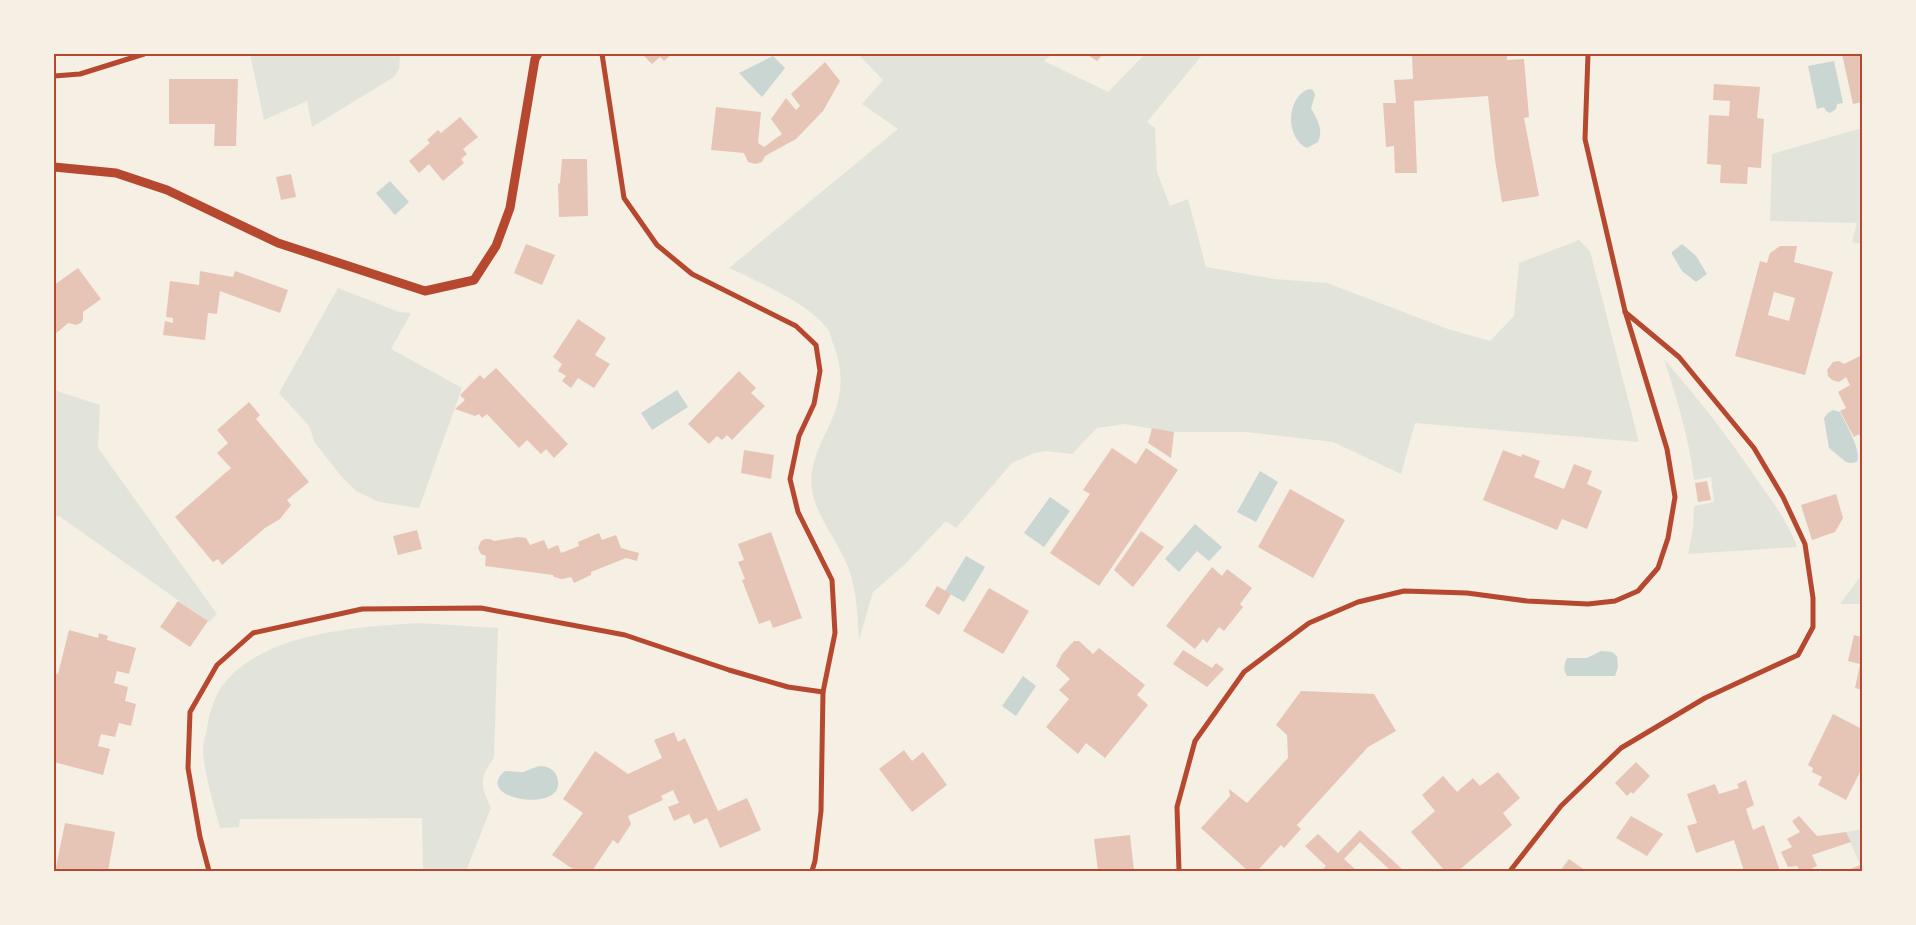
<svg xmlns="http://www.w3.org/2000/svg" width="1916" height="925" font-family="'Roboto Serif',serif">
<style>
.green{fill:#e2e4dc}
.water{fill:#c9d6d2}
.building{fill:#e6c5b7;fill-rule:evenodd}
.lines{fill:none;stroke-linecap:round;stroke-linejoin:round}
.minor{stroke:#b5482f;stroke-width:5}
.tertiary{stroke:#b5482f;stroke-width:9}
.neatline{fill:none;stroke:#b5482f;stroke-width:2}
</style>
<rect width="100%" height="100%" fill="#f6efe4"/>
<g class="green">
<path d="M250,54h142l8,2 -1,13 -5,8 -82,50 -5,-26 -43,19z"/>
<path d="M858,54h193l-7,7 64,31 37,-38h58l-56,68 8,6 2,44 13,34 18,-7 18,68 69,12 52,4 121,46 42,12 24,-25 5,-53 60,-23 11,11 49,191 -224,-19 -14,51 -68,-32 -88,-10h-71l-50,-8 -27,4 -25,26 -26,-3 -12,2 -22,10 -56,65 -10,-7 -42,44 -31,27 -14,48c-2,-28 -2,-56 -15,-82 -10,-22 -28,-43 -32,-68 -4,-28 12,-51 22,-76 10,-25 8,-49 -2,-73 -1,-5 -3,-11 -6,-14 -19,-24 -69,-46 -97,-59l169,-139 -36,-25 21,-24z"/>
<path d="M1862,128v116l-10,-2 5,-19 -87,-2 2,-67z"/>
<path d="M338,288l61,24 12,1 -20,36 71,39 -43,120 -40,-6 -23,-11 -15,-15 -26,-33 -6,-17 -30,-33z"/>
<path d="M1664,359c34,39 65,79 94,122 15,21 30,41 39,66l-109,7 5,-26 1,-22 20,-4 -3,-25 -17,3c-5,-42 -17,-81 -30,-121z"/>
<path d="M54,390l46,15 -2,43 119,166 -8,8 -150,-106h-5z"/>
<path d="M1862,574v30h-22z"/>
<path d="M419,623l79,5 -4,130c-16,21 -13,28 -3,50l-25,63h-43l-1,-53 -182,1 -1,8 -19,1c-6,-24 -16,-53 -17,-78 0,-7 3,-15 4,-22 2,-14 7,-31 15,-42 40,-54 136,-59 197,-63z"/>
<path d="M1862,829v35l-2,1 -14,-33z"/>
</g>
<g class="water">
<path d="M773,56l12,12 -23,29 -23,-24z"/>
<path d="M1834,61l9,42 -6,1 -1,5 -6,4 -4,-2 -2,-4 -7,2 -9,-43z"/>
<path d="M1309,89l4,1 2,5 -4,13c6,12 13,21 7,34l-11,6c-22,-10 -21,-51 2,-59z"/>
<path d="M390,181l19,21 -14,13 -19,-22z"/>
<path d="M1682,244l14,12 11,18 -11,8 -14,-11 -10,-17v-2z"/>
<path d="M677,390l11,17 -36,23 -11,-17z"/>
<path d="M1833,410l7,2c6,12 22,39 17,50l-7,1 -4,-1 -17,-14 -5,-30 4,-5z"/>
<path d="M1260,471l18,11 -22,40 -19,-10z"/>
<path d="M1050,497l20,14 -26,36 -20,-14z"/>
<path d="M1195,524l27,23 -13,14 -12,-10 -18,21 -14,-13z"/>
<path d="M966,556l19,11 -21,35 -19,-11z"/>
<path d="M1601,651l11,1 5,4 1,11 -3,9h-48c-4,-7 -3,-11 0,-18h20z"/>
<path d="M1023,676l13,10 -20,30 -14,-10z"/>
<path d="M539,766c7,0 16,3 18,11 13,38 -87,23 -52,-6l18,1z"/>
</g>
<g class="building">
<path d="M642,54h30l-8,7 -4,-4 -8,7z"/>
<path d="M1086,54h17l-6,7z"/>
<path d="M1412,54h95v6l17,-1 5,58 -5,1 15,78 -37,6 -7,-42 -7,-64 -74,5 3,72h-22l-1,-27 -8,1 -3,-44h13l-2,-23 19,-1z"/>
<path d="M1842,54h20v48l-9,2z"/>
<path d="M825,62l15,19 -17,30 -27,28 -31,17 -3,6 -7,2 -7,-2 -4,-9 -33,-3 5,-43 45,5 -3,31 6,4 18,-13 -11,-15 15,-21 10,12 4,-4 -9,-12z"/>
<path d="M169,79h69l-2,67h-22l1,-22h-46z"/>
<path d="M1714,84l46,3 -3,31 7,1 -3,49 -13,-1 -1,17 -27,-1 1,-18 -14,-1 2,-49 20,1 1,-15 -17,-1z"/>
<path d="M460,117l18,20 -15,12 4,5 -6,5 3,4 -21,18 -14,-17 -10,9 -10,-12 21,-18 -3,-3 11,-10 3,3z"/>
<path d="M562,159h25l1,57 -29,1 -1,-33 2,-1z"/>
<path d="M291,174l5,23 -15,3 -5,-23z"/>
<path d="M526,244l29,11 -13,30 -28,-12z"/>
<path d="M1780,246h17l-3,16 39,10 -28,103 -70,-19 25,-95 7,2 3,-10zM1774,292l21,6 -6,23 -21,-6z"/>
<path d="M78,268l23,31 -18,13v8l-2,3 -5,2 -8,-2 -14,12v-50z"/>
<path d="M200,271l33,6 2,-6 53,19 -8,23 -60,-22 -3,23 -9,-1 -3,27 -42,-5 2,-14 8,2v-5l-7,-1 4,-36 29,4z"/>
<path d="M578,319l28,19 -11,17 15,9 -16,24 -16,-10 -7,10 -9,-7 4,-5 -8,-5 4,-7 -9,-7z"/>
<path d="M1862,355v86l-3,-7 -5,3 -14,-26 6,-3 -8,-16 12,-7 -4,-8 -7,5 -7,-2 -4,-4 -1,-6 6,-8 6,-1 5,3z"/>
<path d="M496,368l72,76 -14,14 -8,-9 -5,5 -14,-14 -8,8 -32,-34 -5,4 -3,-4 -4,2 -20,-7 10,-9 -5,-5 20,-20 4,4z"/>
<path d="M739,371l17,17 -5,5 14,13 -33,34 -5,-5 -5,5 -5,-4 -8,8 -21,-20z"/>
<path d="M249,402l11,13 -4,4 53,63 -22,18 4,5 -11,14 -15,9 -43,37 -4,-6 -5,3 -38,-45 56,-49 -14,-15 11,-10 -11,-13z"/>
<path d="M1152,428l22,4 -3,26 -23,-15z"/>
<path d="M1112,448l24,16 10,-16 32,22 -79,116 -49,-33 40,-59 -7,-4z"/>
<path d="M744,450l30,5 -3,24 -30,-6z"/>
<path d="M1503,450l18,7 1,-3 18,7 -6,16 30,12 10,-25 18,7 -5,13 15,7 -15,38 -25,-10 -5,11 -74,-30z"/>
<path d="M1707,481l4,19 -13,2 -3,-19z"/>
<path d="M1290,489l55,31 -32,58 -55,-31z"/>
<path d="M1836,494l7,24 -8,14 -23,8 -11,-35z"/>
<path d="M417,530l5,19 -24,6 -5,-19z"/>
<path d="M1141,531l23,16 -31,40 -19,-17z"/>
<path d="M771,532l31,86 -29,10 -3,-8 -11,4 -17,-44 3,-1 -7,-17 6,-2 -6,-16z"/>
<path d="M599,533l3,7 14,-5 5,13 18,5 -2,8 -11,-3 -35,14v3l-17,8 -3,-6 -9,2 -8,-2 -1,-2 -68,-9 1,-10 -5,-2 -3,-6 3,-7 4,-2h5l4,2 24,-4 8,1 4,7 14,-5 4,9 10,-4 3,8 18,-7 -1,-4z"/>
<path d="M1212,567l10,9 5,-7 25,19 -12,16 3,3 -19,24 -5,-4 -12,16 -4,-4 -8,10 -29,-23z"/>
<path d="M937,586l14,8 -12,21 -14,-9z"/>
<path d="M989,588l40,23 -26,43 -40,-23z"/>
<path d="M178,601l30,20 -18,26 -30,-20z"/>
<path d="M69,630l29,8 1,-5 9,3 -1,4 29,8 -7,26 -12,-3 -3,12 14,4 -3,14 11,3 -5,22 -12,-3 -4,14 -14,-3 -3,12 12,3 -7,26 -49,-13v-89l4,1z"/>
<path d="M1854,635l8,2v53l-7,-2 5,-24 -12,-3z"/>
<path d="M1074,641h5l14,13 6,-6 46,37 -8,10 11,10 -43,53 -19,-15 -8,11 -32,-27 23,-28 -10,-9 11,-11 -14,-13 6,-12z"/>
<path d="M1183,650l29,18 4,-5 8,6 -17,18 -34,-23z"/>
<path d="M1301,691l73,3 22,37 -28,16 -71,78 4,4 -17,19 -3,-3 -24,26h-9l-47,-43 29,-32 -1,-7 18,14 41,-45 -1,-23 -11,-10z"/>
<path d="M1833,714l29,15v39l-16,32 -28,-15 4,-8 -10,-5 1,-4 -5,-3z"/>
<path d="M674,732l4,10 7,-4 33,73 29,-13 14,32 -41,18 -13,-30 -13,6 -5,-10 -15,7 -6,-14 11,-4 -6,-13 -12,6 2,4 -35,16 3,8 -13,20 -5,-4 -21,31h-16l-24,-16 31,-42 -20,-14 32,-48 33,23 34,-16 -8,-18z"/>
<path d="M904,750l8,11 11,-9 24,33 -35,27 -33,-43z"/>
<path d="M1636,762l14,14 -17,18 -2,-2 -4,4 -12,-13z"/>
<path d="M1498,772l22,26 -17,15 9,12 -54,46h-13l-34,-39 24,-21 -13,-16 21,-19 14,16 16,-14 7,8z"/>
<path d="M1746,780l8,25 -8,4 7,21 11,-5 16,46h-36l-10,-31 -38,13 -9,-27 10,-3 -10,-29 28,-10 4,10 20,-6 -2,-4z"/>
<path d="M1631,816l32,18 -16,22 -31,-18z"/>
<path d="M1799,816l18,20 29,-4 5,10 -39,13 5,11 -10,5h-7l-3,-5 -9,1 -7,-15 11,-5 -5,-8 13,-7 -8,-11z"/>
<path d="M65,823l50,9 -7,39h-54v-4h2z"/>
<path d="M1360,830l44,41h-13l-31,-29 -16,17 13,12h-36l5,-5 -21,-20 13,-12 20,19z"/>
<path d="M1130,835l4,36h-36l-4,-32z"/>
<path d="M1569,859l17,12h-26z"/>
<path d="M1862,864v7h-16l14,-6z"/>
</g>
<g class="lines">
<g class="minor">
<path d="M54,76l26,-2 64,-20"/>
<path d="M209,871l-9,-34 -12,-69 2,-56 27,-47 36,-32 109,-24 119,-1 144,27 104,35 59,17 35,5 12,-59 -3,-53 -34,-68 -8,-33 9,-43 15,-32 6,-33 -4,-26 -20,-19 -104,-52 -35,-29 -33,-47 -22,-144"/>
<path d="M812,871l3,-10 6,-50 2,-119"/>
<path d="M1179,871l-2,-64 18,-66 49,-69 65,-49 49,-21 46,-11 63,2 60,8 61,3 27,-3 23,-10 20,-23 10,-30 7,-41 -8,-48 -42,-138 -40,-172 3,-85"/>
<path d="M1510,871l51,-65 60,-58 84,-50 93,-43 15,-28v-29l-8,-54 -22,-47 -29,-49 -75,-91 -54,-45"/>
</g>
<path class="tertiary" d="M54,167l62,6 51,17 111,53 147,48 49,-11 22,-34 14,-38 25,-149 3,-5"/>
</g>
<rect width="1916" height="925" fill="none" stroke="#f6efe4" stroke-width="110"/>
<rect x="55" y="55" width="1806" height="815" class="neatline"/>
</svg>
